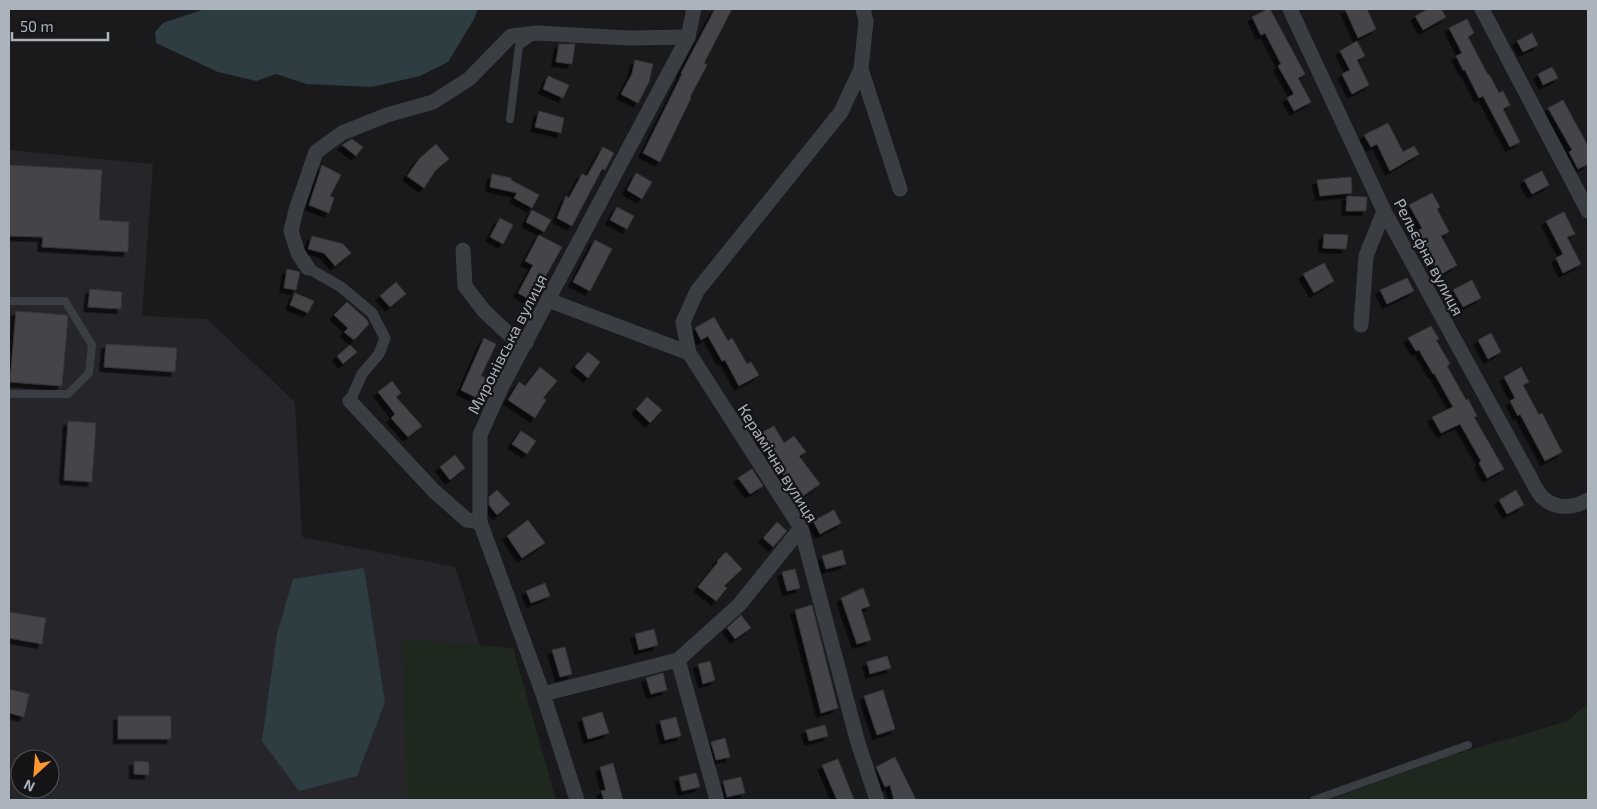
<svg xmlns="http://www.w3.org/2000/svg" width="1597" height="809" font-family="'Exo 2',sans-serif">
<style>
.built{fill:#26262a;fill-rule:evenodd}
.green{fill:#1f281f}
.water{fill:#2e3d42}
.building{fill:#44454a;stroke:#343439;filter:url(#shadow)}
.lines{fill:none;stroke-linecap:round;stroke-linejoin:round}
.service{stroke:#3a3d42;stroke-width:8}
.pedestrian{stroke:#3a3d42;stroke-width:11}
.minor{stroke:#3a3d42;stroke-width:15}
.labels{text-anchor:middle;stroke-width:4.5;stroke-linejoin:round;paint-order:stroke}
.street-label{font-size:16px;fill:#abb4bd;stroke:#151518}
</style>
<defs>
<filter id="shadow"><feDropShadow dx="-4.5" dy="4.5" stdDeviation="0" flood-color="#0009"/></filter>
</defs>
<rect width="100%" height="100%" fill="#1a1a1d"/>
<path class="built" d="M9,150l144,14 -11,152 65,3 88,83 7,135 153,30 74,233h-520zM20,759h30v30h-30z"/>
<g class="green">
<path d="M402,639l111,9 43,152h-149z"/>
<path d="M1588,703v97h-259l121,-44 118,-35z"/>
</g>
<g class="water">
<path d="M205,9h273l-4,10 -26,43 -28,14 -48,11 -65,-3 -31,-10 -20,7 -38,-9 -62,-29 -1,-11 8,-9z"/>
<path d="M364,568l21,134 -28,74 -58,15 -37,-50 15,-107 16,-55z"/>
</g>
<g class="building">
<path d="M715,9h17l-28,54 3,2 -17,32 1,1 -31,64 -17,-9 39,-79 -1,-1z"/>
<path d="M1268,9h2l35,65 -7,4 13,24 -17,9 -7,-13 7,-4 -16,-28 3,-2 -16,-31 -4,2 -9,-18z"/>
<path d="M1345,9h22l9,20 -18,9z"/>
<path d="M1428,9h13l5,8 -23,13 -8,-14z"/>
<path d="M1467,19l7,14 -6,4 20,38 1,-1 10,19 4,-2 7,14 -7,4 17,33 -10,5 -27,-51 -4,2 -14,-28h-2l-7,-14 6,-3 -13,-25z"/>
<path d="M1532,33l6,12 -15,7 -6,-11z"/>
<path d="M1357,41l8,15 -8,4 12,25 -17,9 -10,-20 8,-4 -10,-19z"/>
<path d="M559,44h16l-3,20 -16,-2z"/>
<path d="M635,60l18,4 -4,18 -11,21 -17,-9 11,-20z"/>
<path d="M1552,67l6,11 -15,7 -5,-11z"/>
<path d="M548,76l21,9 -6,13 -20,-9z"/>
<path d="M1563,100l25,46v18l-10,5 -9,-17 3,-2 -24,-42z"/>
<path d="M539,111l25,7 -3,15 -26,-6z"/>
<path d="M1388,123l15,29 11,-6 5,8 -29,17 -13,-27 -6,3 -7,-12z"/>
<path d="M352,139l11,8 -7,9 -14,-11z"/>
<path d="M436,144l13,15 -14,12 -11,17 -17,-12 12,-17z"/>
<path d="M603,147l11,6 -9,17 -3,-1 -30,57 -15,-8 9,-22 3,2 13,-24 5,2z"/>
<path d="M9,165l93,5 -3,50 30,2 -1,30 -86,-5 1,-10 -34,-1z"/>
<path d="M322,165l19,10 -11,21 4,2 -5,15 -20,-8z"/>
<path d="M1542,171l7,14 -17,9 -8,-14z"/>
<path d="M636,173l16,9 -10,17 -15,-9z"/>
<path d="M492,174l19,4v2l28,15 -7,13 -18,-10 3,-5 -27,-6z"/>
<path d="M1351,177l1,16 -32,3 -3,-16z"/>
<path d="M1432,193l8,14 -3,2 12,23 -8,4 16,29 -17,10 -24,-43 6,-4 -13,-23z"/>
<path d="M1347,196l20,1 -1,14h-20z"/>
<path d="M617,207l17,9 -7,13 -17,-9z"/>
<path d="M532,210l19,10 -7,12 -18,-10z"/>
<path d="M1564,212l11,22 -8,3 14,27 -18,9 -7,-15 7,-4 -17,-33z"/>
<path d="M500,218l13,7 -10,19 -13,-7z"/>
<path d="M1324,234l24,1 -2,14 -23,-1z"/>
<path d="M539,235l23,12 -23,41 3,1 -8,13 -16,-9 15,-28 -8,-4z"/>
<path d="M312,236l31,8 8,9 -16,13 -11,-13 -16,-4z"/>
<path d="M595,240l17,9 -22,42 -17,-9z"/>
<path d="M1324,263l10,18 -20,12 -11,-19z"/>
<path d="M287,269l13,3 -4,18 -12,-2z"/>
<path d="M1407,278l7,13 -27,13 -7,-14z"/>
<path d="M1472,280l9,18 -18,9 -10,-17z"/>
<path d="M396,282l10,12 -16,13 -10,-11z"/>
<path d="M90,289l32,3 -1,17 -33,-2z"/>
<path d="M295,293l19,8 -6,12 -18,-8z"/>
<path d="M347,302l20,18 2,4 -15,16 -10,-8 4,-4 -14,-13z"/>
<path d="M16,311l51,4 1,2 -6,69 -52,-4z"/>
<path d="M714,317l14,24 4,-3 15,26 4,-2 8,13 -20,11 -14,-26 -3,1 -14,-25 -7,4 -6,-12z"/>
<path d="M1431,326l8,13 -3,1 14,24 -3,2 19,34 2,-1 9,17 -3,1 30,52 -17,9 -8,-15 2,-2 -21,-37 -19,9 -9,-16 21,-10 -19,-34 -1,1 -14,-24 -3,1 -8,-13z"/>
<path d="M1491,333l10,19 -13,7 -10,-19z"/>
<path d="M484,338l12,6 -15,32 5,2 -9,20 -16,-8z"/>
<path d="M106,344l71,4 -2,24 -71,-5z"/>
<path d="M350,345l7,7 -14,12 -6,-8z"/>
<path d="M588,352l12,10 -12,16 -13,-11z"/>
<path d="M540,367l17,14 -14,17 3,2 -11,18 -27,-18 11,-18 6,4z"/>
<path d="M1521,367l8,15 -6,3 16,30 3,-2 20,39 -17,9 -25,-47 -2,2 -8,-15 5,-3 -11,-21z"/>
<path d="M392,381l9,12 -5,4 26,29 -14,11 -17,-19 4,-4 -17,-22z"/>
<path d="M647,397l15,13 -12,13 -14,-14z"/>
<path d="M68,421l28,2 -4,59 -28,-2z"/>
<path d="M774,426l10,17 10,-7 12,16 -7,4 21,28 -17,12 -10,-16 -4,2 -7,-9 2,-2 -17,-25 -3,1 -7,-12z"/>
<path d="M521,431l15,10 -9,13 -15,-10z"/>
<path d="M455,455l10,13 -15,12 -10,-13z"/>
<path d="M752,469l11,17 -13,8 -12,-16z"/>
<path d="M497,490l13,14 -13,11 -8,-10v-8z"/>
<path d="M1516,490l8,15 -17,9 -8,-14z"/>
<path d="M834,510l7,13 -21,11 -7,-13z"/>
<path d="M528,520l17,23 -23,15 -15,-22z"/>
<path d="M777,522l10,9 -14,16 -10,-9z"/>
<path d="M842,550l4,14 -20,5 -4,-13z"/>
<path d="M726,552l16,17 -18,17 3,2 -11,13 -18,-14 20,-25 -1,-1z"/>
<path d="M795,569l5,19 -13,3 -5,-19z"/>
<path d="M545,583l5,13 -19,7 -5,-12z"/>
<path d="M863,588l7,18 -9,3 10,31 -14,4 -16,-46z"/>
<path d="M812,605l26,103 -17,5 -26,-103z"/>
<path d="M9,612l37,6 -4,26 -33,-6z"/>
<path d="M741,615l10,13 -16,11 -8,-11z"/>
<path d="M654,629l4,16 -19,5 -4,-16z"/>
<path d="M565,647l7,27 -12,3 -8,-27z"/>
<path d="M887,656l4,12 -21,6 -3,-12z"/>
<path d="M710,661l5,19 -12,4 -5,-20z"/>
<path d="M663,673l4,17 -16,4 -5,-16z"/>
<path d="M9,689l20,5 -5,23 -15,-4z"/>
<path d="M883,690l12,39 -18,6 -13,-39z"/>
<path d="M602,712l7,21 -21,6 -6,-21z"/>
<rect x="118" y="716" width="53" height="23"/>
<path d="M676,717l5,19 -16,4 -5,-19z"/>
<path d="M825,725l3,11 -19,5 -3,-11z"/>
<path d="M725,738l5,19 -14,3 -5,-18z"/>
<path d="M895,757l21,43h-22l-4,-15 -5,2 -9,-20z"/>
<path d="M838,759l16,41h-17l-15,-35z"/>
<path d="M134,761l15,1v13l-15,-1z"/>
<path d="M613,763l10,37h-19l-3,-9 5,-1 -6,-23z"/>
<path d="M696,773l4,14 -18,4 -3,-14z"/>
<path d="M741,777l4,16 -18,4 -4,-16z"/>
</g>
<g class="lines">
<g class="service">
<path d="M510,119l9,-73 13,-9"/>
<path d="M9,301h56l27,44 -3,28 -21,21h-59"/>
<path d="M1314,800l154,-55"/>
</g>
<path class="pedestrian" d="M308,268l33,19 31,26 13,25 -6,16 -17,20 -12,27"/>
<g class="minor">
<path d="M1290,9l94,202 147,268c3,6 7,13 11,18 14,13 31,11 46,3"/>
<path d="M1482,9l106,202"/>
<path d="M861,69l39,120"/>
<path d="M463,250l2,36 19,25 29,27 13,5"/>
<path d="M308,268l-10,-15 -7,-22 5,-21 20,-58 26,-19 45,-18 46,-13 36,-23 42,-43 26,-3 92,5 59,-1"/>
<path d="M548,300l141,53 112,175 57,215 19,57"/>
<path d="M1361,325l5,-69 18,-45"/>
<path d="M689,353l-6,-31 14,-31 144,-179 20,-43 5,-48 -3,-12"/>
<path d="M350,401l84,90 33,29 13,2"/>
<path d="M543,694l135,-34"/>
<path d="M577,800l-34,-106 -63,-172v-87l22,-49 186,-349 6,-28"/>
<path d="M717,800l-39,-140 61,-55 62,-77"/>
</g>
</g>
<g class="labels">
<g class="street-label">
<text transform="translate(1429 257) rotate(62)" y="6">Рельєфна вулиця</text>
<text transform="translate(507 344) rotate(-63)" y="6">Миронівська вулиця</text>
<text transform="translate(778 463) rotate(58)" y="6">Керамічна вулиця</text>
</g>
</g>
<rect width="1597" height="809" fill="none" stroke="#abb4bd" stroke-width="20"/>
<g transform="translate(35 774) rotate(206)"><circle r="24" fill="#151518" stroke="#51555a"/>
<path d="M0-4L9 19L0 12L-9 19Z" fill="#ff962f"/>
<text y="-8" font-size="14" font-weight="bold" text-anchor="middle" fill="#abb4bd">N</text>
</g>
<path d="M12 32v8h96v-8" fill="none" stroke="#abb4bd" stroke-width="2.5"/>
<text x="20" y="32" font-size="15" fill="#abb4bd" stroke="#151518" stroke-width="4" paint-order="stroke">50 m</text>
</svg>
